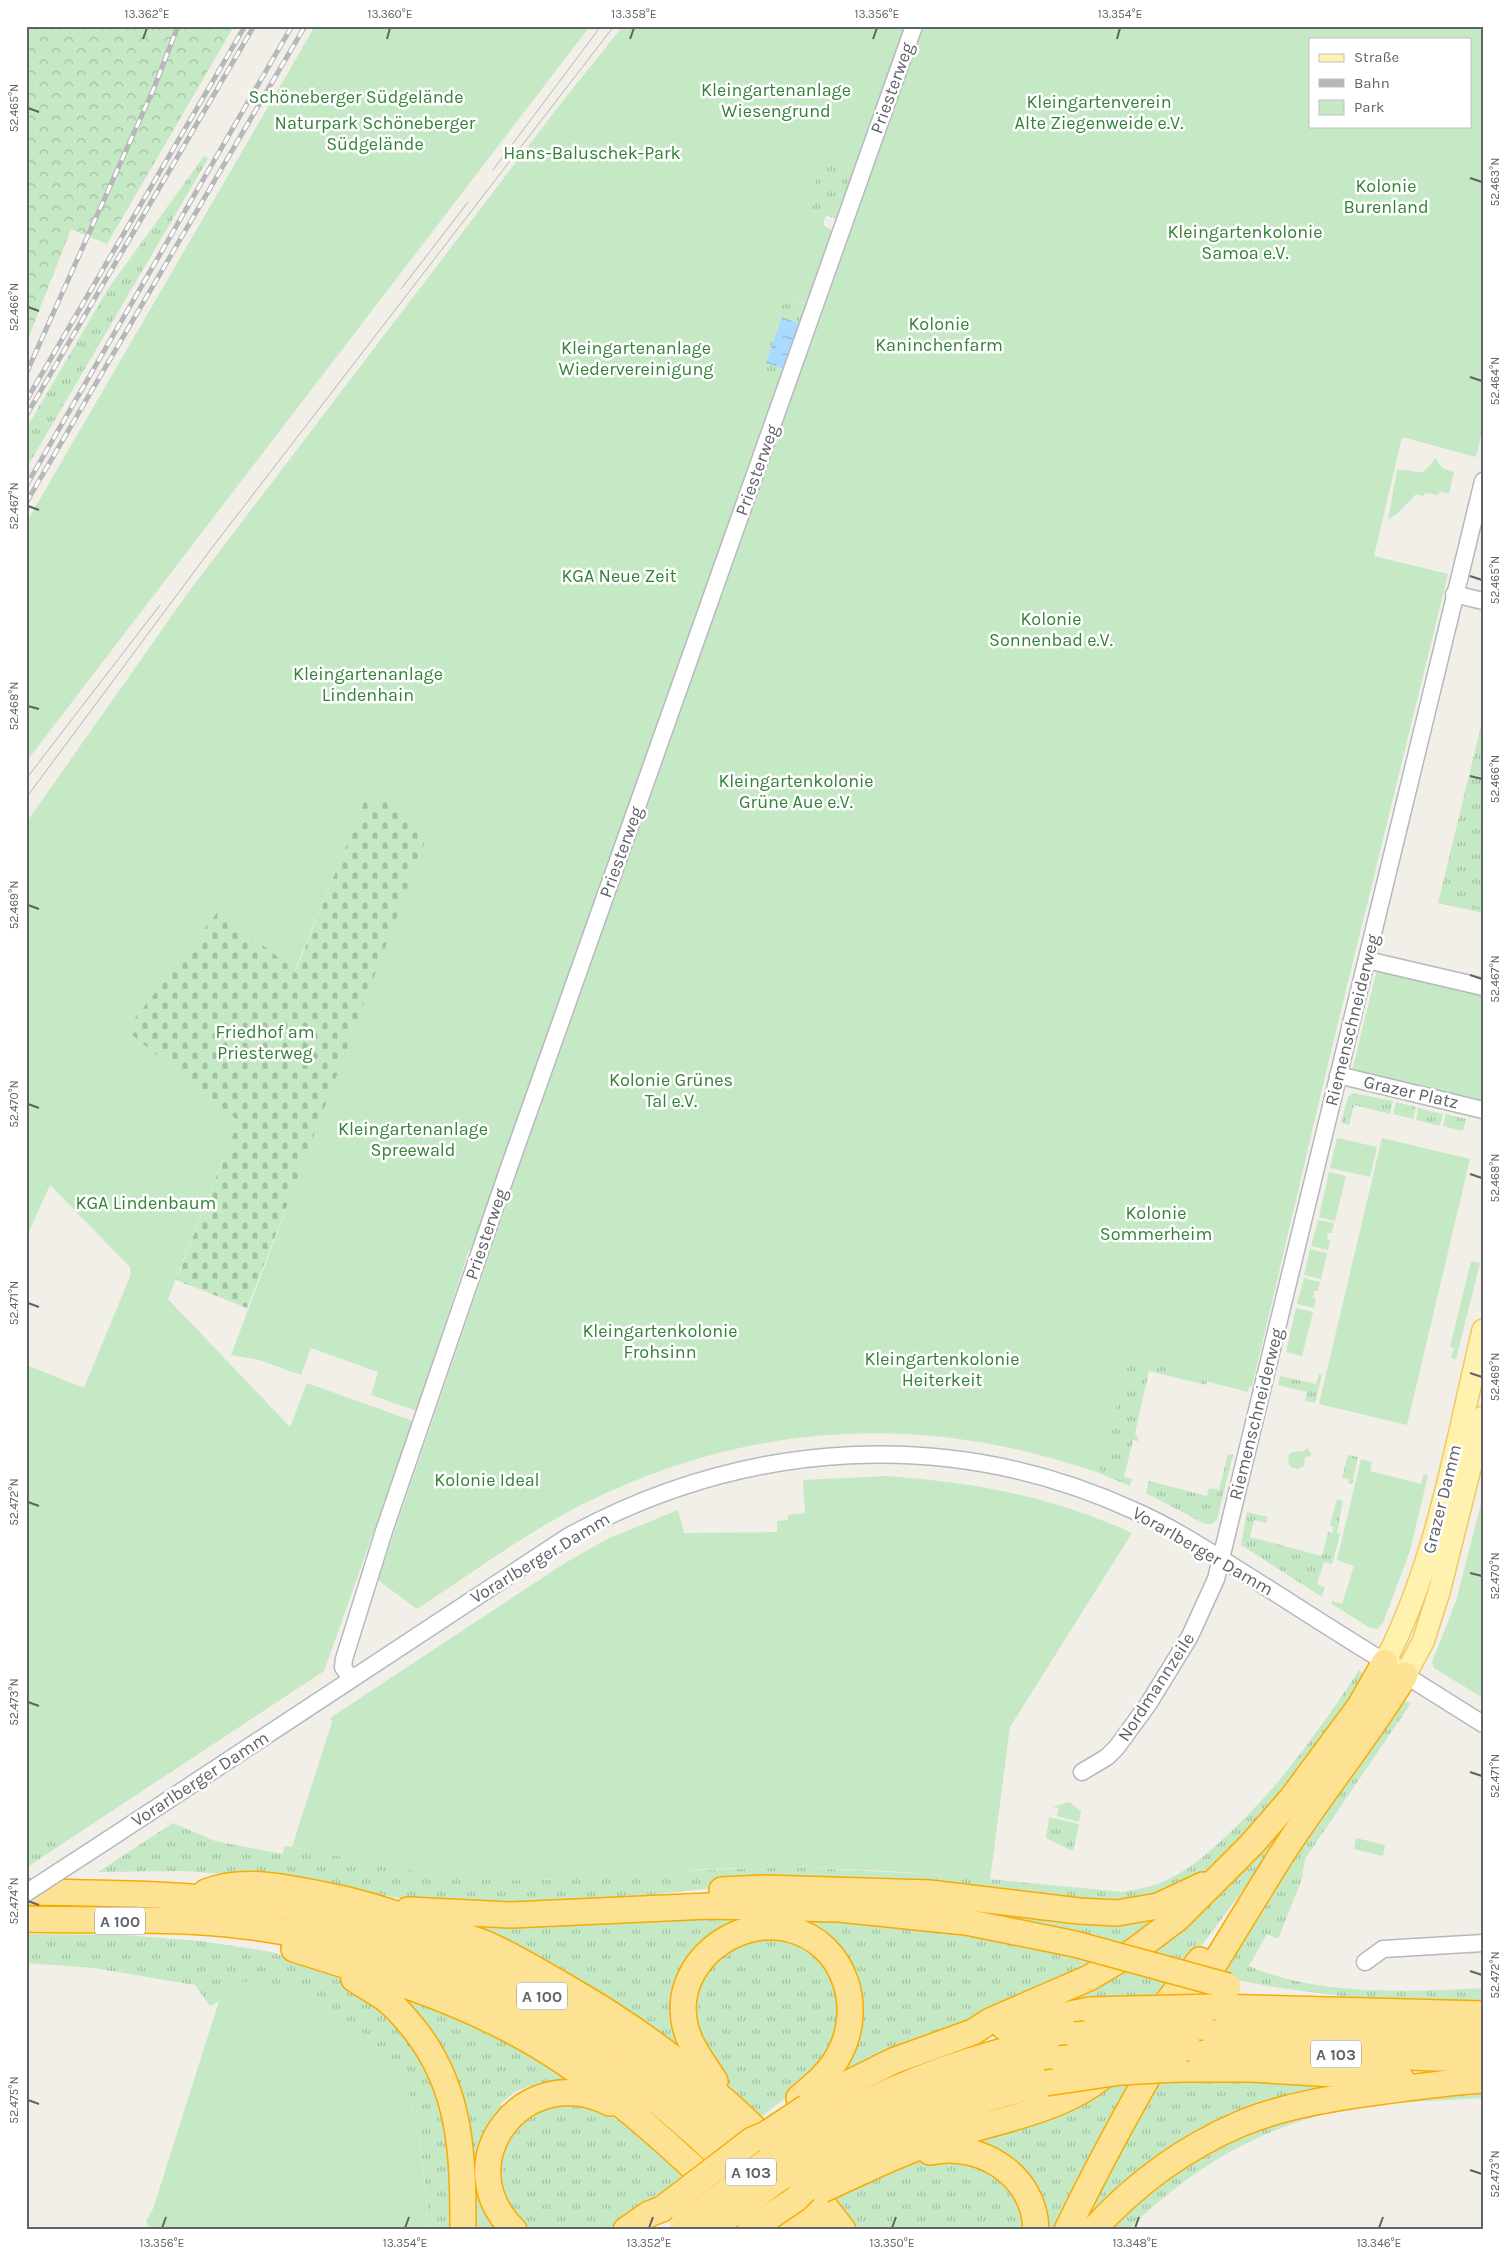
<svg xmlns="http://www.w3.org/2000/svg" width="1509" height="2256" font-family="Karla,sans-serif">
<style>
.grass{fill:url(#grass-tufts)}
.forest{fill:url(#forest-crowns)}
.cemetery{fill:url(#cemetery-stones)}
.green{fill:#c5e8c5;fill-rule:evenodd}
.water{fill:url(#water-ripples)}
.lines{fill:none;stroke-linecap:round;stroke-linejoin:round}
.minor-casing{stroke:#b5b8bc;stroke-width:19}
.major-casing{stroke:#f2c960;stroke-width:24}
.highway-casing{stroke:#f9ab00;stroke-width:28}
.minor{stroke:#fff;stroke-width:16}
.major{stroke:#fff2af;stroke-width:21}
.highway{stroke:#fde293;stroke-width:25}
.tram{stroke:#b6b7b8;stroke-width:1}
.rail-casing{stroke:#b6b7b8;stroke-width:5}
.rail{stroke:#fff;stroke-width:3;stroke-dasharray:9;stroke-linecap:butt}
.minor-bridge-casing{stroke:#b5b8bc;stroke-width:19;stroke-linecap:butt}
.highway-bridge-casing{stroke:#f9ab00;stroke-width:28;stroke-linecap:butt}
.minor-bridge{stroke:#fff;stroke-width:16}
.highway-bridge{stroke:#fde293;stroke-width:25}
.ticks{fill:none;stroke:#5f6368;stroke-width:2}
.labels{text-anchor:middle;stroke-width:5;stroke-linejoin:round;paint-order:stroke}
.shield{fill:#fff;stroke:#8f9295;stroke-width:1}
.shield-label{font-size:16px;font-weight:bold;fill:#5f6368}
.street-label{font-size:18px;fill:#5f6368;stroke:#fff}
.park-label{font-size:18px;fill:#348238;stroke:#fff}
.neatline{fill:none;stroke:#5f6368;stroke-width:2}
.ticks-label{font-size:12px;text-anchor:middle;fill:#5f6368}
</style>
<defs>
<pattern id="grass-tufts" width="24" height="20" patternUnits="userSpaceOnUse" patternTransform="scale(1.25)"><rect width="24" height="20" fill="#c5e8c5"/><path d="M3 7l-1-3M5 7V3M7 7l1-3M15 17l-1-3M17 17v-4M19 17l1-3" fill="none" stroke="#a3c0a4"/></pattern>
<pattern id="forest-crowns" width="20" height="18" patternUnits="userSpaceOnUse" patternTransform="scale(1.25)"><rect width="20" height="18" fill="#c5e8c5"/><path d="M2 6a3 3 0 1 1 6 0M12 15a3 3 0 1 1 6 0" fill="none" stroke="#a3c0a4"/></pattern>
<pattern id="cemetery-stones" width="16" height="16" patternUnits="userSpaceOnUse" patternTransform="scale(1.25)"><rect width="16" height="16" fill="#c5e8c5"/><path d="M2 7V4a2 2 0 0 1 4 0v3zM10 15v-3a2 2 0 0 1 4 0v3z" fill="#a3c0a4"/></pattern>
<pattern id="water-ripples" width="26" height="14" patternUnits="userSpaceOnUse" patternTransform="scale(1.25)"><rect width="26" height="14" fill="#aadaff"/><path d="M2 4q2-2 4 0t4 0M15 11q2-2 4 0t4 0" fill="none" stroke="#8eb4d2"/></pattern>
</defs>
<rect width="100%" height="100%" fill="#f1efe8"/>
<g class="grass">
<path d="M204,156l4,3 -182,310v-40l82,-140z"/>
<path d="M824,158l33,5 -20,56 -26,-9 5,-15 -5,-2z"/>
<path d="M784,297l27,9 -27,74 -26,-9 4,-5 19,-53 -2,-2z"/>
<path d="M1483,718v195l-45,-10z"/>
<path d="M1353,1093l40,8 -3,13 -36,-9 -5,20 -8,-2 7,-26z"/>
<path d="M1396,1102l20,5 -3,12 -20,-5z"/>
<path d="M1418,1108l25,6 -3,12 -24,-6z"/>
<path d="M1446,1114l20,5 -3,12 -20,-5z"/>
<path d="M1129,1358l63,15 15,8 -1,4 -57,-14 -14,62 4,8 -6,-1 -9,37 8,2 -2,7 -31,-13z"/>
<path d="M1319,1374l3,1 -7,28 -10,-2 2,-9 -29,-7 2,-9 36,8z"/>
<path d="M1228,1454l5,1 -16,64 -4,5h-8l-59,-31 3,-12 58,15 2,-8 10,2z"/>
<path d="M1348,1455l10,2 -6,27 -4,-1 1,-4 -7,-1z"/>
<path d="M1337,1499l6,2 -6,32 3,1 -8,30 -8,-2 -7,22 8,3 -3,10 -81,-52 6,-33 21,5 -2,6 -12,-3 -4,17 72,19 6,-24 4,1 2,-6 -4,-1z"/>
<path d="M1359,1670l8,8 -50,74 -105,118 -64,33 -415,-17 -175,19 -145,-5 -173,-25 -57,-4 -85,1 75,-49 42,18 67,13 3,-8 161,30 33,3 65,1 97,-8 148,-5 158,8 176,17c16,-3 33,-6 48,-14 20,-10 36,-24 52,-39 54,-49 96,-108 136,-169z"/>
<path d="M1400,1700l11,3 -106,156 -3,20 -24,60 -11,-5 -18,32c67,30 161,26 234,22v18c-91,-5 -180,-10 -268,-31z"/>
<path d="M1326,1777l-163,221 -110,6 16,-8z"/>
<path d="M1049,1817l30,7 -6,27 -27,-13z"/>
<path d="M26,1840h42l-42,28z"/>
<path d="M769,1895l408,10 -54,44z"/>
<path d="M692,1914l216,7 197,39 -277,123 21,-28 -21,-114 -116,-5 -33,100 1,16 -243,-134z"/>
<path d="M26,1934l100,1 74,6 72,11 60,22 32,18 18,13 62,87 14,138h-29c-3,-43 -9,-116 -28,-154 -14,-29 -59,-61 -88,-76 -15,-8 -56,-13 -74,-17l-20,18 -9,5 -15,-21 -101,-17 -68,-5z"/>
<path d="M763,1934l48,14 29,38 -4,59 -43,47 -32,25 -39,-39 -17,-23 -14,-50 21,-47z"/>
<path d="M391,1994l60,15 125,72 -24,1 -21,6 -2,-2 -14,6 -15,12 3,4 -20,30 3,73 12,19h-30l-5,-87z"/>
<path d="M1262,2077l81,11 -53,11 -205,131 6,-38 59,-112z"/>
<path d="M1136,2079l-75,151h-16l-78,-87 124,-51z"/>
<path d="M1483,2088v10c-43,3 -86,3 -129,10 -87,14 -164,60 -226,122h-27l55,-50 113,-61z"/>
<path d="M539,2102l65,3 85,69 -70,56h-98l-10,-10 -17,-66z"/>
<path d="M959,2157l52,27 18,46h-169l-26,-35 78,-35z"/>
</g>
<path class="forest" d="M26,26h208l-127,218 -36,-15 -45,115z"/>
<path class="cemetery" d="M367,794l19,6 40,39 -67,183 -112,286 -71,-28 62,-159 -113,-91 93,-119 78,59z"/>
<g class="green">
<path d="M315,26h275l-564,736v-239z"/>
<path d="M623,26h286l-49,138 -36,-6 -13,35 5,2 -5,15 15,5 -3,10 10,6 -26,73 -23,-7 -5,14 2,2 -19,53 -4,5 23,7 -308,873 -4,-1 -52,161 -46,-16 7,-23 -67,-24 -10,27 -42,-15 -28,-5 195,-516 -40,-38 -7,5 -12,-11 -72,175 -77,-59 -92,119 112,91 -70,178 122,128 17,-44 106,38 -89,250 -256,169h-42v-475l58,23 47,-114 -1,-7 -80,-82 -24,53v-415l164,-233 368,-483z"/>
<path d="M924,26h559v401l-7,30 -74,-20 -28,119 74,18 -122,498 -74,315h-3l-1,5 -39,-10 -17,-9 -63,-15 -30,115c-177,-62 -352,-52 -520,33 -56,29 -109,68 -162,103l-39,-29 142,-415zM1310,39h160v87h-160z"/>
<path d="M1435,458l7,10 12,4 -5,22 -9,-3 -2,4 -13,-2 -2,3 -7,-2 -17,18 -11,8 9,-50c21,-2 23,12 38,-12z"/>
<path d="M1471,883l12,3v22l-16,-4z"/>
<path d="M1377,969l106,25v109l-131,-32z"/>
<path d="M1337,1138l40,9 -7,30 -40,-9z"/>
<path d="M1382,1138l88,21 -63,266 -88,-21z"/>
<path d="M1329,1172l17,4 -11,45 -16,-4z"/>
<path d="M1318,1220l16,3 -2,10h-4l-1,6 3,1 -2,10 -17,-4z"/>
<path d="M1310,1249l17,4 -6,26 -17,-4z"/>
<path d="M1471,1261l9,2 -24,96 -5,-1 3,-10 -4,-1z"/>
<path d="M1304,1278l16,4 -2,9h-4l-1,6 3,1 -2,10 -17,-4z"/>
<path d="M1296,1308l17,4 -11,44 -16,-4z"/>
<path d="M1307,1448l4,5v3l-6,1 -1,9 -7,3 -6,-2 -3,-4 1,-9 4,-2 10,-1z"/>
<path d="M1361,1459l11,3 -2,9 51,13 3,-10 4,1 -18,76 -27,72 -6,6 -7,-1 -38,-24v-3l10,3 12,-38 -17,-6z"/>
<path d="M888,1476c88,7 164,20 244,57l-122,194 -20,153c-102,-11 -203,-15 -305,-10 -69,3 -138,14 -207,9 -62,-4 -124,-20 -186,-32l40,-125 -2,-4 235,-155 42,-24 71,-29 6,23 93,-1v-11l11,-1v-5l17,-2 -2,-33z"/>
<path d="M1483,1496v202l-49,-30 -2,-6 24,-61z"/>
<path d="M1069,1802l12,9 -2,11 -22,-6 2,-8 -7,-1z"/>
<path d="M1356,1838l29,7 -2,11 -29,-7z"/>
<path d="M255,1979c18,6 40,11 57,20 28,15 66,42 83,67 24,34 31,122 34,164h-279l-4,-9 7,-12 66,-208 20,-18z"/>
</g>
<path class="water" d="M782,317l18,7 -16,45 -18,-6z"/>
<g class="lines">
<g class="minor-casing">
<g id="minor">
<path d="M1454,594l29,7"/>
<path d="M1367,960l116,27"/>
<path d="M1338,1075l145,35"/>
<path d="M1405,1675l78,49"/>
<path d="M351,1679l-8,-12 1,-8 40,-128 122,-355 408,-1150"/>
<path d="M1082,1772l25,-15 10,-10 32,-44 41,-67 26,-57 267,-1098"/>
<path d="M106,1841l463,-305c178,-97 381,-110 566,-25 39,17 75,41 112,64 46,29 92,59 138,87"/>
<path d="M1365,1962l18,-13 100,-6"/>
</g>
</g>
<g class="major-casing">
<path id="major" d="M1483,1330c-27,112 -45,229 -98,332l20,13 18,-33 16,-50 44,-175"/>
</g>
<g class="highway-casing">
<g id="highway">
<path d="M722,1890l41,-2 166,5 150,18 38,2 41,-7 45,-21"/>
<path d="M26,1892c88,1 174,2 261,15 38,7 76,19 113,31 20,6 40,12 60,20 90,37 178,90 250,157 39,35 74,75 108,115"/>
<path d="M206,1892c38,-15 81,-4 119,3 32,6 61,15 91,26 22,8 46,13 68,22 28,12 54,28 80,43 109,62 204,143 279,244"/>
<path d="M408,1910l104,5 197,-9 130,3 127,13 109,22"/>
<path d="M26,1919c73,2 146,-2 219,7 212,26 408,139 541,304"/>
<path d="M294,1949c72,23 145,44 212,79 79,40 148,102 212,163"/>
<path d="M354,1979c11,7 22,13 33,21 10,8 20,20 28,30 47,60 48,127 48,200"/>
<path d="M1215,2007l268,7"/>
<path d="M1151,2023l49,-63"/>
<path d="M1004,2027l86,-17"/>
<path d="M1203,2027l220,10 60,-1"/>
<path d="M1189,2048l245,10h49"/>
<path d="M1177,2069h74l150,9"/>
<path d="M715,2081c-12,-19 -28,-38 -31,-61 -9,-57 51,-104 105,-91 58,14 77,83 47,131 -9,15 -23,26 -37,38"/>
<path d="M807,2107l26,-16 60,-30 80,-29 17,-11 99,-43 45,-27 44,-33 74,-74 40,-46 68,-92 25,-44"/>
<path d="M823,2125c79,-45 162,-74 252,-90"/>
<path d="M837,2141c70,-39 144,-66 223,-82"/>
<path d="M930,2152c50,-11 105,23 106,78"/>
<path d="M850,2157c63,-34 127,-58 196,-74"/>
<path d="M863,2171c32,-15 66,-29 100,-39 50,-15 107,-25 147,-62"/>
<path d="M514,2230c-69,-67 10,-171 96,-127"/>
<path d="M626,2230l23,-16 13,-5"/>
<path d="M1067,2230c61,-127 134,-245 208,-365 40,-65 90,-124 130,-190"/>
<path d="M1093,2230c41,-45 91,-82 147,-106 47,-20 102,-27 152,-34 30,-4 60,-8 91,-10"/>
</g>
</g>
<use href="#minor" class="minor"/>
<use href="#major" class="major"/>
<use href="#highway" class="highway"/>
<g class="tram">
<path d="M493,170l108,-144"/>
<path d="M401,289l67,-87"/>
<path d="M26,779l134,-174"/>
<path d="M26,798l185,-249 403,-523"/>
</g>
<g class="rail-casing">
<g id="rail">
<path d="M26,374l128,-286 24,-62"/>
<path d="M26,401l219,-375"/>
<path d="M26,416l228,-390"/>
<path d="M26,486l266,-460"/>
<path d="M26,503l279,-477"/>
</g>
</g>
<use href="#rail" class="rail"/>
<g class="minor-bridge-casing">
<path id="minor-bridge" d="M26,1893l80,-52"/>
</g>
<g class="highway-bridge-casing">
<g id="highway-bridge">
<path d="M1075,1944l153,42"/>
<path d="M1090,2010l125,-3"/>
<path d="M1075,2035l76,-7 52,-1"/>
<path d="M1060,2059l65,-8 64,-3"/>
<path d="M1046,2083l75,-11 56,-3"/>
<path d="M822,2190l41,-19"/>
<path d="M666,2206l86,-66 14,-6 41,-27"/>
<path d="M683,2224l91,-68 49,-31"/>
<path d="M711,2230l62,-47 64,-42"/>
<path d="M750,2230l46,-31 17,-18 37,-24"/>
</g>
</g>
<use href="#minor-bridge" class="minor-bridge"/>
<use href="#highway-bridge" class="highway-bridge"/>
</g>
<path class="ticks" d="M143,39l4,-11M387,39l3,-11M630,39l4,-11M873,39l4,-11M1117,39l3,-11M28,108l11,4M1470,178l12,4M28,307l11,4M1470,377l12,4M28,506l11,4M1470,576l12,4M28,706l11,3M1470,776l12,3M28,905l11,4M1470,975l12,4M28,1104l11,4M1470,1174l12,4M28,1303l11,4M1470,1373l12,4M28,1502l11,4M1470,1573l12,3M28,1702l11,4M1470,1772l12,4M28,1901l11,4M1470,1971l12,4M28,2100l11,4M1470,2170l12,4M162,2228l4,-11M405,2228l4,-11M649,2228l4,-11M892,2228l4,-11M1135,2228l4,-11M1379,2228l4,-11"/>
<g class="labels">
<g class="shield">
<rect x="95" y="1907.5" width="50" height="27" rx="4"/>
<rect x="517" y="1982.5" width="50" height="27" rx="4"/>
<rect x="1311" y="2040.5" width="50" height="27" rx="4"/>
<rect x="726" y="2158.5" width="50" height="27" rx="4"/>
</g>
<g class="shield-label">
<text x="120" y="1927">A 100</text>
<text x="542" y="2002">A 100</text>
<text x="1336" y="2060">A 103</text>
<text x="751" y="2178">A 103</text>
</g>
<g class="street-label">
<text transform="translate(892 88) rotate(-70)" y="6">Priesterweg</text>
<text transform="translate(757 470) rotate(-70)" y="6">Priesterweg</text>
<text transform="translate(621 852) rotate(-70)" y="6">Priesterweg</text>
<text transform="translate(1352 1020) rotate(-76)" y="6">Riemenschneiderweg</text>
<text transform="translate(1411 1092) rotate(13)" y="6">Grazer Platz</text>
<text transform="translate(486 1234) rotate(-71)" y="6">Priesterweg</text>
<text transform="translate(1256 1414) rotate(-76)" y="6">Riemenschneiderweg</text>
<text transform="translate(1442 1499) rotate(-76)" y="6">Grazer Damm</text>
<text transform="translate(1203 1551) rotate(30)" y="6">Vorarlberger Damm</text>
<text transform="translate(540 1558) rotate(-31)" y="6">Vorarlberger Damm</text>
<text transform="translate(1156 1687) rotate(-57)" y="6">Nordmannzeile</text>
<text transform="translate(200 1779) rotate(-33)" y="6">Vorarlberger Damm</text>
</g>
<g class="park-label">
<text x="776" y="96">Kleingartenanlage<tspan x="776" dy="21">Wiesengrund</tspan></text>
<text x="356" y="103">Schöneberger Südgelände</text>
<text x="1099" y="108">Kleingartenverein<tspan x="1099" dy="21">Alte Ziegenweide e.V.</tspan></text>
<text x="375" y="129">Naturpark Schöneberger<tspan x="375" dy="21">Südgelände</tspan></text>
<text x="592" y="159">Hans-Baluschek-Park</text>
<text x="1386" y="192">Kolonie<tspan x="1386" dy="21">Burenland</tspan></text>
<text x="1245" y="238">Kleingartenkolonie<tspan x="1245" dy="21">Samoa e.V.</tspan></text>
<text x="939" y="330">Kolonie<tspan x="939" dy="21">Kaninchenfarm</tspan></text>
<text x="636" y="354">Kleingartenanlage<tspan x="636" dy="21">Wiedervereinigung</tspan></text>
<text x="619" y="582">KGA Neue Zeit</text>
<text x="1051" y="625">Kolonie<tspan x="1051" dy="21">Sonnenbad e.V.</tspan></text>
<text x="368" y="680">Kleingartenanlage<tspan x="368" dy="21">Lindenhain</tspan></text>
<text x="796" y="787">Kleingartenkolonie<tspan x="796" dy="21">Grüne Aue e.V.</tspan></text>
<text x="265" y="1038">Friedhof am<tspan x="265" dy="21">Priesterweg</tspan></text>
<text x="671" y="1086">Kolonie Grünes<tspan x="671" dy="21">Tal e.V.</tspan></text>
<text x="413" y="1135">Kleingartenanlage<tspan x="413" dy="21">Spreewald</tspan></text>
<text x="146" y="1209">KGA Lindenbaum</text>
<text x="1156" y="1219">Kolonie<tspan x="1156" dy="21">Sommerheim</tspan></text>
<text x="660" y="1337">Kleingartenkolonie<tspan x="660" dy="21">Frohsinn</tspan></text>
<text x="942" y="1365">Kleingartenkolonie<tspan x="942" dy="21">Heiterkeit</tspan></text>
<text x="487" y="1486">Kolonie Ideal</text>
</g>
</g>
<rect width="1509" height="2256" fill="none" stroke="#ffffff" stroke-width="55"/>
<rect x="1309" y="38" width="162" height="90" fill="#ffffff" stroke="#bfc1c3"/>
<rect x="1319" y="54" width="25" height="8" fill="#fff2af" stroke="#bfc1c3"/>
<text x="1354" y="62" font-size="15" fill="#5f6368">Straße</text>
<rect x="1319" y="79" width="25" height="8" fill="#b6b7b8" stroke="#bfc1c3"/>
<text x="1354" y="88" font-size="15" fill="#5f6368">Bahn</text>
<rect x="1319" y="100" width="25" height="15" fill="#c5e8c5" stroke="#bfc1c3"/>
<text x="1354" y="112" font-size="15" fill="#5f6368">Park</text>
<rect x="28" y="28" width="1454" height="2200" class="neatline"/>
<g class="ticks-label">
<text x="147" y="18">13.362°E</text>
<text x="390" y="18">13.360°E</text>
<text x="634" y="18">13.358°E</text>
<text x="877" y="18">13.356°E</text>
<text x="1120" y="18">13.354°E</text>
<text transform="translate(14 108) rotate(-90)" y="4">52.465°N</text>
<text transform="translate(1495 182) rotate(-90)" y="4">52.463°N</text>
<text transform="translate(14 307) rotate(-90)" y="4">52.466°N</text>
<text transform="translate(1495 381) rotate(-90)" y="4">52.464°N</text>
<text transform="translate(14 506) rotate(-90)" y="4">52.467°N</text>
<text transform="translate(1495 580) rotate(-90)" y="4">52.465°N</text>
<text transform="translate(14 706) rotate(-90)" y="4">52.468°N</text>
<text transform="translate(1495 779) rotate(-90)" y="4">52.466°N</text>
<text transform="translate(14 905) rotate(-90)" y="4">52.469°N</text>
<text transform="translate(1495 979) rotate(-90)" y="4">52.467°N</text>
<text transform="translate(14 1104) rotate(-90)" y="4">52.470°N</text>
<text transform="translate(1495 1178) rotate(-90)" y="4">52.468°N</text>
<text transform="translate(14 1303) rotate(-90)" y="4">52.471°N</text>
<text transform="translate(1495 1377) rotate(-90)" y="4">52.469°N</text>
<text transform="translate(14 1502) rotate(-90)" y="4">52.472°N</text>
<text transform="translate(1495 1576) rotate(-90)" y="4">52.470°N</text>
<text transform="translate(14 1702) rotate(-90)" y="4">52.473°N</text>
<text transform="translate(1495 1776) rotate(-90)" y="4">52.471°N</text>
<text transform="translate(14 1901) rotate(-90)" y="4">52.474°N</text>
<text transform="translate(1495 1975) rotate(-90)" y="4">52.472°N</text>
<text transform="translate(14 2100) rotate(-90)" y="4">52.475°N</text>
<text transform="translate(1495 2174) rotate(-90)" y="4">52.473°N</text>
<text x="162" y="2247">13.356°E</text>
<text x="405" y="2247">13.354°E</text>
<text x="649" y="2247">13.352°E</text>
<text x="892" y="2247">13.350°E</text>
<text x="1135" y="2247">13.348°E</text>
<text x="1379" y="2247">13.346°E</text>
</g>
</svg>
